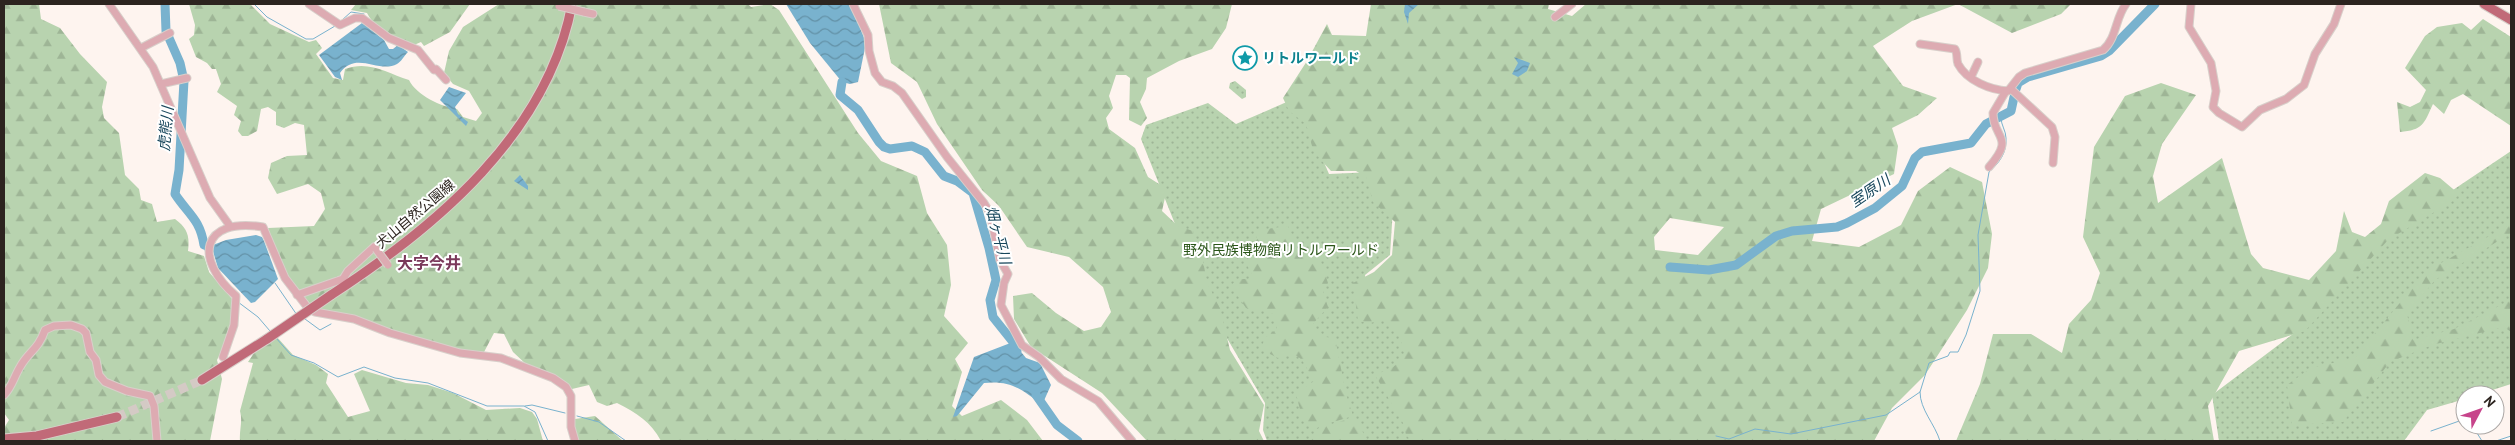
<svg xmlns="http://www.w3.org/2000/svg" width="2515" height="445" font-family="'PT Sans','Noto Sans JP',sans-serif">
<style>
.green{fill:url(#green-dots)}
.forest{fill:url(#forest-firs);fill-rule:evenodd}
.water{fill:url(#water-waves)}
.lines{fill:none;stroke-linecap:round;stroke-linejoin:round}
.stream{stroke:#79b2ce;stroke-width:1}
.river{stroke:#79b2ce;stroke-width:9}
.major-tunnel{stroke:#d4cac5;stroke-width:9;stroke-dasharray:9 4.5;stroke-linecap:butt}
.minor-casing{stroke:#d8cfca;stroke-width:9}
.major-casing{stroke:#d8cfca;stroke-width:11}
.minor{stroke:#ddabb2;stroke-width:7}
.major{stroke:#c16a78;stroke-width:9}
.minor-bridge-casing{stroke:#d8cfca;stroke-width:9;stroke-linecap:butt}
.major-bridge-casing{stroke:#d8cfca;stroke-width:11;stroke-linecap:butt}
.minor-bridge{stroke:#ddabb2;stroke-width:7}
.major-bridge{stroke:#c16a78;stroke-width:9}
.labels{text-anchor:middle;stroke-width:4;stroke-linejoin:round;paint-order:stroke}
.culture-label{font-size:14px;font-weight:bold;fill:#0d838f;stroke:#fff;text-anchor:start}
.street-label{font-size:14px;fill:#2c241f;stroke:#fff}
.park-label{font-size:14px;fill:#2a5518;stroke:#fff}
.water-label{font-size:15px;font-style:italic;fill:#17465b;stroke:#fff}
.quarter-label{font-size:16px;font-weight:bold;fill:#7a395a;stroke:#fff}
</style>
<defs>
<pattern id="green-dots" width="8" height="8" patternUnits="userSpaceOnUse" patternTransform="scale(1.25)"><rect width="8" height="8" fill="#b8d3af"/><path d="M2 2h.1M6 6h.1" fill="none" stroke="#9eb596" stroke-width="1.8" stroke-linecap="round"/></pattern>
<pattern id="forest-firs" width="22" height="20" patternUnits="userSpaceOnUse" patternTransform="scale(1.25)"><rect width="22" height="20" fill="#b8d3af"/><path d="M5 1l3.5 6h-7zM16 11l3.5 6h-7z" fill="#9eb596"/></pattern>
<pattern id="water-waves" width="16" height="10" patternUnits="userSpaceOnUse" patternTransform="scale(1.25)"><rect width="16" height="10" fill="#79b2ce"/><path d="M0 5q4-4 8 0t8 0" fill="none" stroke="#6391a7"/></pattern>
</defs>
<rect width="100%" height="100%" fill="#fef4ef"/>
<g class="green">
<path d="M1235,81l11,9v7l-4,2 -13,-11 1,-5z"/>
<path d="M1296,98l33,76 44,-2 20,36 -3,47 -25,20 6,43 24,-5 35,128h-163l-4,-11 2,-27 -44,-75 -44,-99 -36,-90 5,-14 62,-22 28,21z"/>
<path d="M2511,151v233l-34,11h-12v4l-38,11 -23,31h-185l-7,-46 93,-70 81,-90z"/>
</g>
<g class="forest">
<path d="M4,4h35l2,15 19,9 20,26 27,28 -5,25 2,11 15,15 6,42 14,14 2,11 11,4 5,18 18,-3c12,9 15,16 13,32l16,5 5,16 24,28v13l-4,23 -12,24 5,19 -12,62h-206v-13l5,-8 -5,-7z"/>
<path d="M189,4h61l20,20 39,18 7,-2 6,8 -6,6 17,24 10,2 2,-11c24,-9 42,4 64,11 7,15 33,27 48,29l6,8 13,4 6,-8 -13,-22 -16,-7 -9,-11 5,-22 14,-24 36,-23h249l3,3 19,-3 9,6 79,123 23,28 36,15 10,37 20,32 4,40 -7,31 24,27 -13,16 7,13 -10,34 10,10 39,-16 26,20 16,21h-382c-10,-19 -24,-28 -44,-38l-10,3 -10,-4 -8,-17 -17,4 -19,-13 -25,-10 -15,-14 -9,-18 -10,-1 -11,21 -12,-1 -152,-42c-30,-24 -38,-48 -51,-83l46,-2 11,-17 -4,-16 -13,-9 -31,10 -9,-16 3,-15 16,-7 20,-1 -3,-30 -9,-2 -11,5 -8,-3v-13l-8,-5 -7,2 -4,22 -9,5h-6l-4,-5 3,-10 -7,-6 3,-9 -20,-14 4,-8 -5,-15h-4l-5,-6 -11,-6 -7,-18 5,-4 1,-10z"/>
<path d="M356,4h114l-20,28 -26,14 -3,-4 -7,3c-19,-7 -37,-13 -47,-32l-16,-3z"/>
<path d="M879,4h353l-6,24 -14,21 -33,12 -32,17 -1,11 -6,13 7,16 -6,8 -12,-6 1,-42 -4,-3h-10l-7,21 4,12 -7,10 3,11 26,19 13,29 19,12 -5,22 16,15 15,5 8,18 6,34 13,25 10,42 34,55 -5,26 5,10h-117l-45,-48 -71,-46 -17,-28 -1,-23 19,-3 24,20 28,18 17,-4 10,-15 -8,-25 -34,-30 -42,-10 -28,-41 -17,-16 -45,-66 -20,-42 -26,-19z"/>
<path d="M1371,4h178l-1,5 24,7 14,-12h485l-10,10 -49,19 -54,-29 -46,17 -39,25 30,40 34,12 -19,17 -26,13 6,18 -4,28 -73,35 -9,32 47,6 42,-22 17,-34 32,-24 32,15 10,52 -4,34 -21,42 -42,65 -33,33 -18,33h-462l-6,-6 -3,-12 -28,-48 18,-8 12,-10 -6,-24 -12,-14 -17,4 -12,-2 -5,-38 21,-11 18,-17 3,-33 -22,-20 -7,-25 -10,-6h-25l-11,-12 -8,-13 -6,-22 -17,-13 -6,-13 24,-37 20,-37 5,11 34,1zM1670,218l54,9 -26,28 -43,-5 -1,-13z"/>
<path d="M2483,19l28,18v89l-48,-32 -12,6 -7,14 -11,-10c-9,20 -10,26 -33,28l-3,-30 13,5 10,-5 6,-12 -21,-22 20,-32 12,-9 25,-4 9,7z"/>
<path d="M2161,83l35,12 -34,49 -9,32 5,27 64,-45 29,96 12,14 46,12 27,-29 8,-40 8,21 13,5 16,-13 8,-23 36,-28 15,5 19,16 -8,8 -63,38 -83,91 -66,20 -31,55 6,35h-258l24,-57 13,-50h38l31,19 7,-29 22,-24 9,-27 -17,-36 11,-90 31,-51z"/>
<path d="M2511,224v9l-76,47 -28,34 6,26 41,-11 57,-29v32l-7,-5 -72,18 -42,17 -47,60 -51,3 -5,-40 24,-17 44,-10 70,-86z"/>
<path d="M1288,226l12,28 19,2 9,27 -5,8 5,16 -16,18 13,12 10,1 11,56 7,22 -33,10 -4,3 -13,-8 -7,-27 18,-13c-12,-20 -12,-32 -36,-23l-8,-4 -8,-9 4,-8 11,-8 -2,-14 -9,-4 -20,-3 -15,-22c7,-9 14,-7 24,-6l-8,-15 12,-35z"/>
<path d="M277,337l16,18 23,10 12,9 -2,9 22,34 22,-6 -16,-37 8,-4 44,13 22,2 25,8 33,17 34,-2 12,4 5,7 6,22h-303c-1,-10 3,-20 0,-30l13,-48 -5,-1 8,-12z"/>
<path d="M595,416l28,25h-46l-4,-16 2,-6z"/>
<path d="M1354,417l14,24h-59l12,-13z"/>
</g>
<g class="water">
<path d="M786,4h65l15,39 -8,39 -8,2 -8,-2 -32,-39z"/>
<path d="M1405,4h14l-10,9 -1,11 -4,-12z"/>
<path d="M362,23l3,2 2,-2 4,3 -1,3 14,11 5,9h4l5,-4 10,7c-4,4 -7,10 -11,12 -18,10 -41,-14 -57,9l2,7 -7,-3 -16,-22z"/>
<path d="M1514,57l16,6 -3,8 -9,6 -6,-3 6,-11z"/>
<path d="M449,87l17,6 -11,14 3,7 10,8 -2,4 -26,-26z"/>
<path d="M520,175l8,11v4l-14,-9z"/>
<path d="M256,235l6,2 2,4 14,38 -23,23 -4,1 -33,-35 -6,-20 1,-3 13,-5z"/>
<path d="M1013,342l13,16 14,5 11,22 -9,20c-20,-16 -32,-25 -58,-22l-27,33 -4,1 21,-60z"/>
</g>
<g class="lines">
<g class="stream">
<path d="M254,4l13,13 39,22h7l22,-13"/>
<path d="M341,21l10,-9 13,2"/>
<path d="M204,245l2,9"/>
<path d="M212,272l6,10"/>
<path d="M275,283l22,32"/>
<path d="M226,290l7,8"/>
<path d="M238,302l20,15 12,14"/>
<path d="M305,319l15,11 11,-6"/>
<path d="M276,338l15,17 23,8 24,14 26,-10 31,11 33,5 59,23h37l11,6 13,29"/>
<path d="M1920,392c0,18 15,32 20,49"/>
<path d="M525,406l7,-1 33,8"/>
<path d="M577,416l22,6 27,19"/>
<path d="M2472,425l10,16"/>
<path d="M2431,431l34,-12"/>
<path d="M1716,436l13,3 26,-10 36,5 95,-19 34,-23 9,-29 19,-7 2,-4h8l8,-17 14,-44 -2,-56 11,-63c10,-9 18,-19 17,-34 0,-7 -5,-13 -5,-20"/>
<path d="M2496,441l15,-5"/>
</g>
<g class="river">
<path d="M165,4l1,27 14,32 4,18 -5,89 -4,24c13,20 25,25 29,51l7,2"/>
<path d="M842,82l-2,13 18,15 21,32 5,5 6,2 22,-3 13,6 19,24 13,5 16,12 16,55 7,32 -6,20 3,17 20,25 4,9"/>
<path d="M2016,89l2,-6 10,-6 73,-21 8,-5 46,-47"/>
<path d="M1670,267l39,3 27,-5 40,-29 16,-5 45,-4 10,-4 28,-15 27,-22 13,-28 7,-6 49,-9 15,-19 25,-13 3,-14"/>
<path d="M1036,395l21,30 21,16"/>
</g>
<path class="major-tunnel" d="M117,417l85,-37"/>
<g class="minor-casing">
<g id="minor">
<path d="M109,4l44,63 57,131 20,28"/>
<path d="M309,4l31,21 15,-7h7l27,20 29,12 16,20 2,-1 10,11"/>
<path d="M853,4l15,31 1,16 6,22 7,9 11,4 9,7 45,64 37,46 6,10 10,47 8,14 -4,9 -3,22 21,40 17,12 22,22 37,22 34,40"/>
<path d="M2191,4l-2,23 22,36 5,28 -3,16 6,6 23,14 18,-17 26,-11 18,-14 11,-31 19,-30 7,-20"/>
<path d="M584,12l9,2"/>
<path d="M1555,17l17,-13"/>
<path d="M1920,44l35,5c3,5 1,10 3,15 9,17 33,26 50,27l11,-14 6,-4 78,-23c14,-12 12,-32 23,-46"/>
<path d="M141,48l29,-15"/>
<path d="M1971,77l7,-15"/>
<path d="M161,84l26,-6"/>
<path d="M2011,89l41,38 3,10 -2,26"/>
<path d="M1989,167c27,-31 4,-28 4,-54l13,-22"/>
<path d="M297,295l46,-16 5,-8 26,-24 2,2"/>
<path d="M223,357l11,-32 2,-29c-42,-36 -36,-79 27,-69l22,51 23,30 7,4 39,7 36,14 70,20 41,5 52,20 13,9 5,9v31l4,14"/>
<path d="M4,395c8,-8 10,-18 16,-28 9,-16 18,-17 25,-37l9,-4 17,-1 11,4 4,4 4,19 6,8 3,15 6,7 22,9 23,5 4,10 3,35"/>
</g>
</g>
<g class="major-casing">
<g id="major">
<path d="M2484,4l27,16"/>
<path d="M331,295c105,-68 217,-162 241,-291"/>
<path d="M202,380l65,-41"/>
<path d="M4,439l33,-3 80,-19"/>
</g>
</g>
<use href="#minor" class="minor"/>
<use href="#major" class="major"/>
<g class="minor-bridge-casing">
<g id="minor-bridge">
<path d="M559,6l25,6"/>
<path d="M376,249l12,16"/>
</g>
</g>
<g class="major-bridge-casing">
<path id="major-bridge" d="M267,339l64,-44"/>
</g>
<use href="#minor-bridge" class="minor-bridge"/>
<use href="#major-bridge" class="major-bridge"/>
</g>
<defs>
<g id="sight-ring" transform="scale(1.25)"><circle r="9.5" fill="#fff" stroke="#0f9aa8" stroke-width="1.5"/><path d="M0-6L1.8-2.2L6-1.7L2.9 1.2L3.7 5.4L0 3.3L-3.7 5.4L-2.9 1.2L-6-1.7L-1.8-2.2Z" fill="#0f9aa8"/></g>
</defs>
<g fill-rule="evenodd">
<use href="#sight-ring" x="1245" y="58"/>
</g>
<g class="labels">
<g class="culture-label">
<text x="1262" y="63">リトルワールド</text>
</g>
<g class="street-label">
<text transform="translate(415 214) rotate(-40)" y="5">犬山自然公園線</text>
</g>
<g class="park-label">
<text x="1281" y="255">野外民族博物館リトルワールド</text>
</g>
<g class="water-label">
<text transform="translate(166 129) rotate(-85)" y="5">虎熊川</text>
<text transform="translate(1870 191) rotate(-34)" y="5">室原川</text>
<text transform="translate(998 235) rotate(75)" y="5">畑ヶ平川</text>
</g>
<g class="quarter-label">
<text x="429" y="269">大字今井</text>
</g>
</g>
<rect width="2515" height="445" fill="none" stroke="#2c241f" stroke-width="10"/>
<g transform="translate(2480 410) rotate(49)"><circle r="24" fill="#ffffff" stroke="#aba7a5"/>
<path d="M0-4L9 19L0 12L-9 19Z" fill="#c7448b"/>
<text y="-8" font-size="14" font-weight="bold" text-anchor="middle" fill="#2c241f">N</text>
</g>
</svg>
